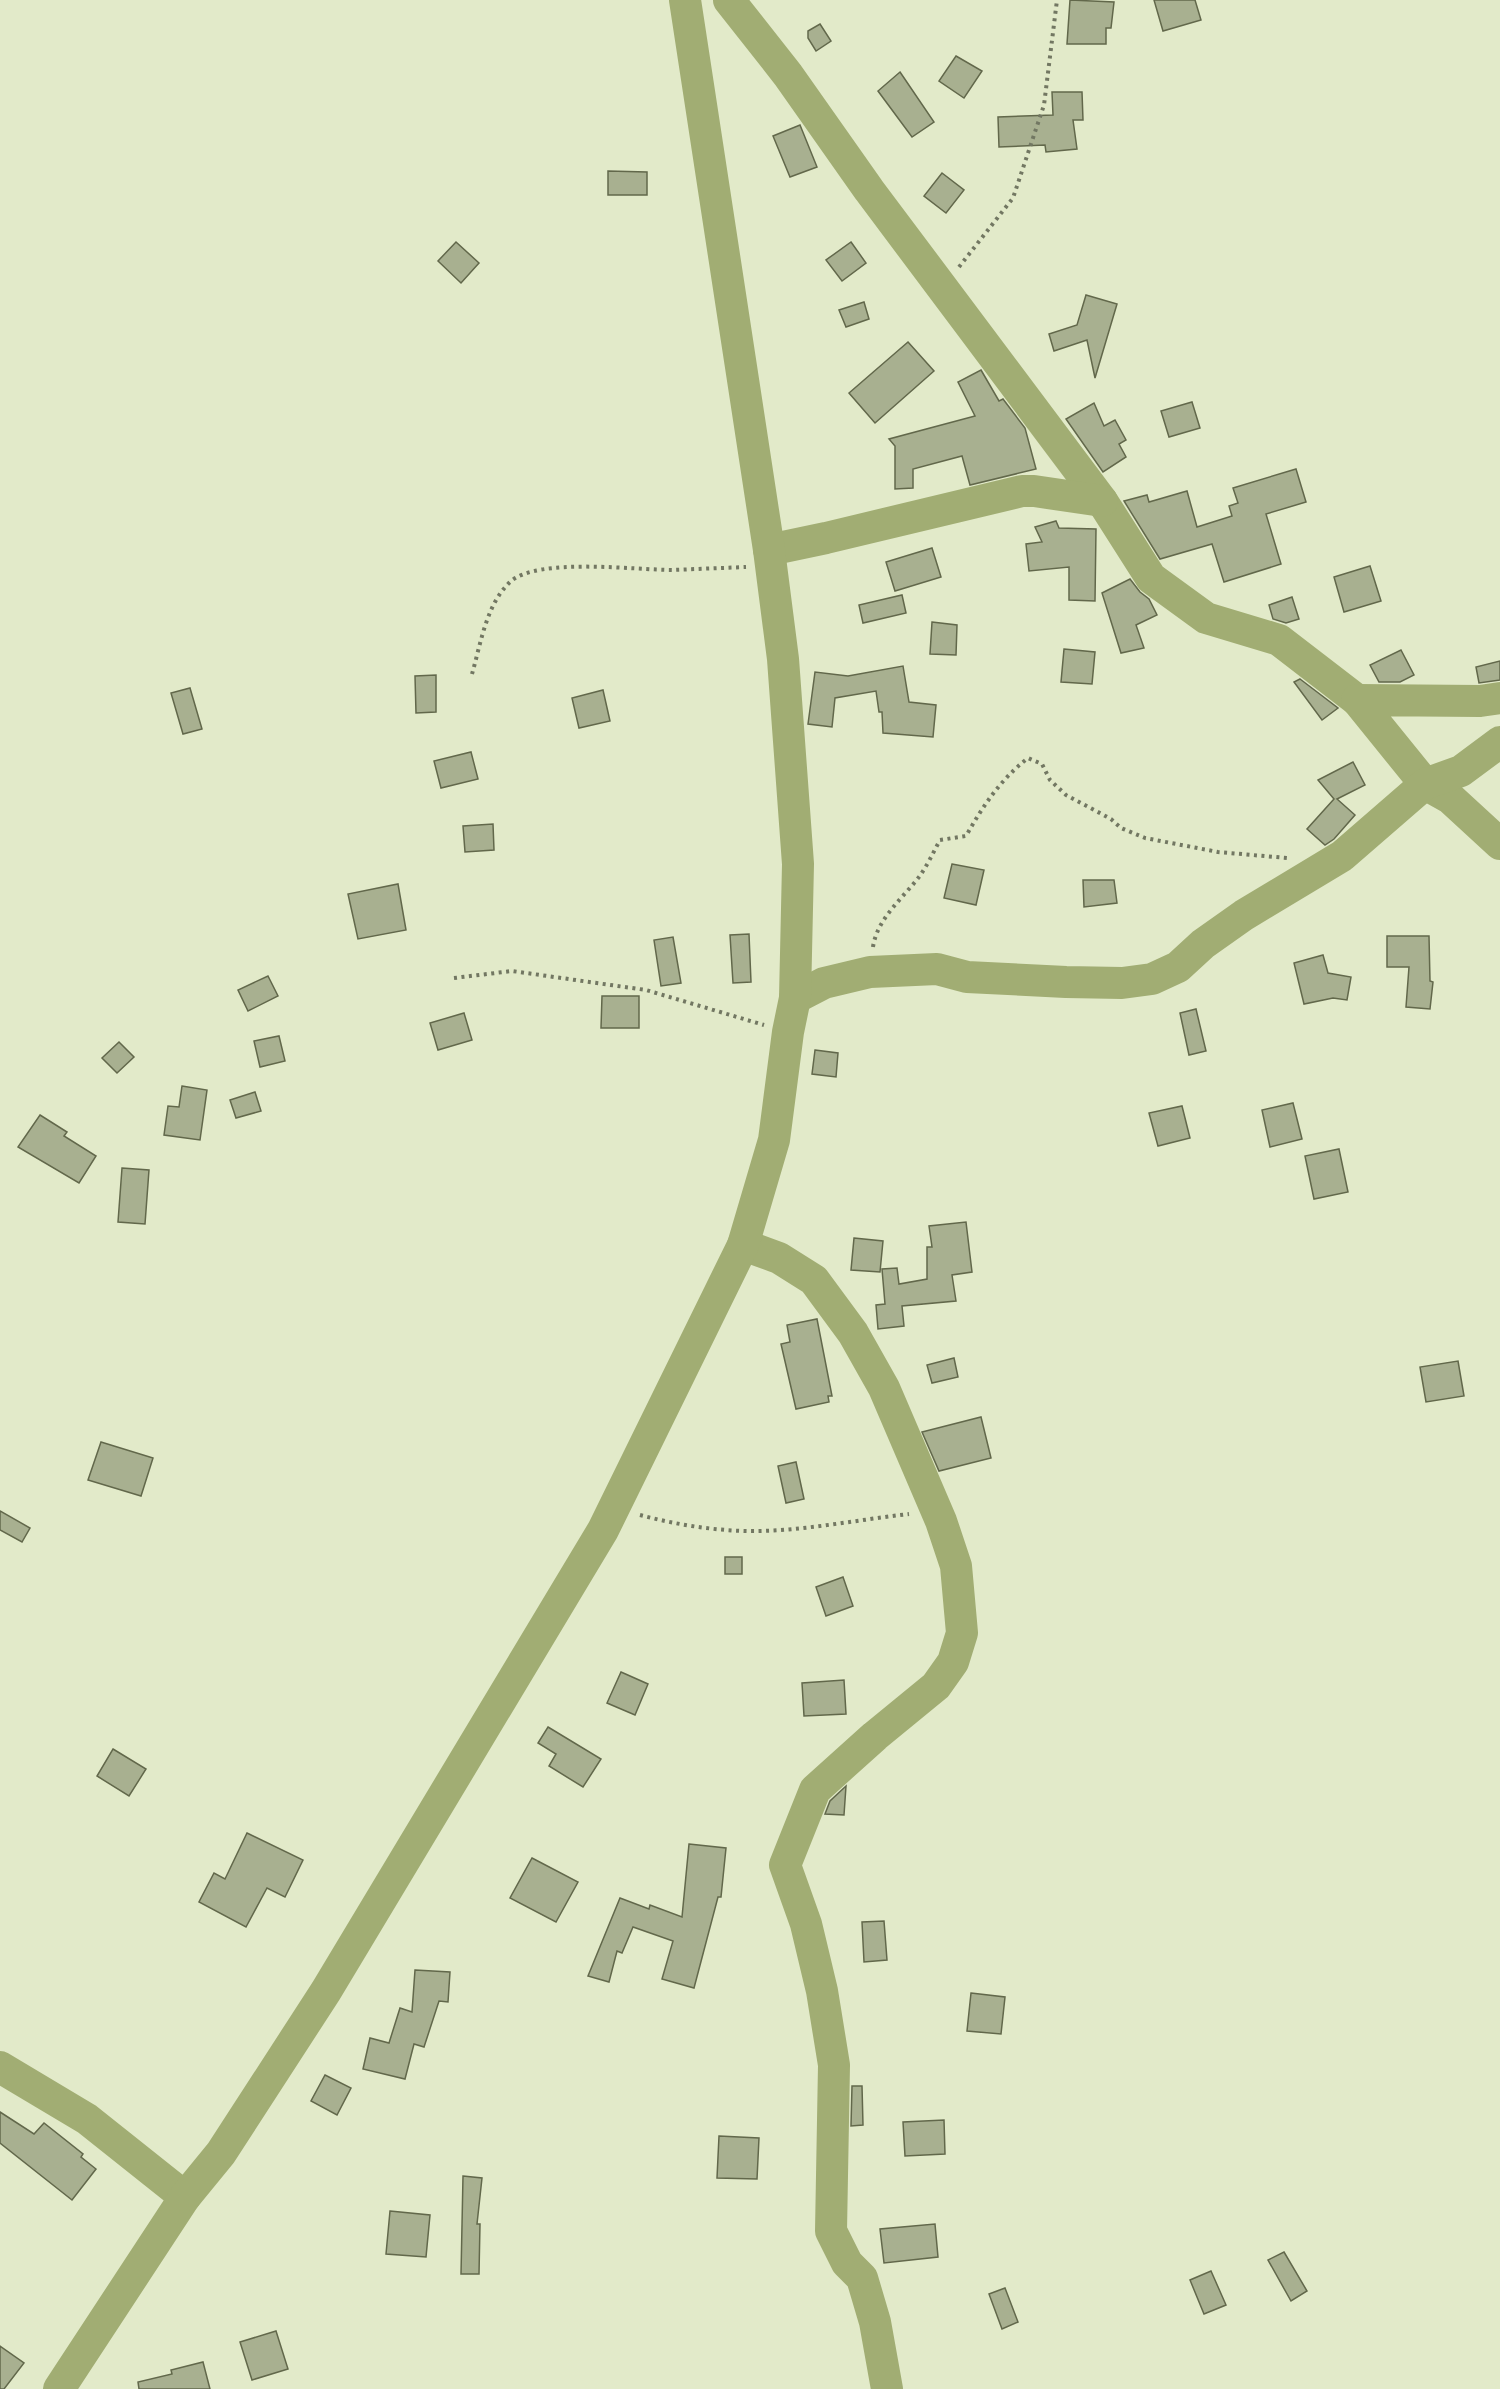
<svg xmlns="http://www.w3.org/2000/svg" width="1500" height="2389" font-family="'Alegreya Sans',sans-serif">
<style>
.building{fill:#a8b090;stroke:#62684b;stroke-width:1.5}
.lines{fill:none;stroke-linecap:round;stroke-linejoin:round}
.path{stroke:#727762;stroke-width:4;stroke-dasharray:3 4.5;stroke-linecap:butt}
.minor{stroke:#a1ad73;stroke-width:32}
</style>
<rect width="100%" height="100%" fill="#e2eac9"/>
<g class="building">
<path d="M1070,0l44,2 -3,26h-5v16h-39z"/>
<path d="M1154,0h41l6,20 -38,11z"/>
<path d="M820,24l11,17 -15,10 -8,-13v-7z"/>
<path d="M956,56l26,15 -18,27 -25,-17z"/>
<path d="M900,72l34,50 -22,15 -34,-46z"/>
<path d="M1052,92h30l1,28h-10l4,29 -31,3 -1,-7 -46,2 -1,-30 55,-2z"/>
<path d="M800,125l17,42 -27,10 -17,-41z"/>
<path d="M608,171l39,1v23h-39z"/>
<path d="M942,173l22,17 -18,23 -22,-17z"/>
<path d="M456,242l23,21 -18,20 -23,-22z"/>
<path d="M851,242l15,21 -24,18 -16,-21z"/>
<path d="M1086,295l31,9 -22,74 -8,-38 -33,11 -5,-17 28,-9z"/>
<path d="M864,302l5,17 -23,8 -7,-17z"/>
<path d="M908,342l26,29 -59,52 -26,-30z"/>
<path d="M981,370l18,31 4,-2 22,29 11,41 -66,16 -8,-29 -49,13v19l-18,1v-43l-6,-7 86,-23 -17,-34z"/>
<path d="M1192,402l8,26 -31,9 -8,-26z"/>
<path d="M1094,403l10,23 11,-6 11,20 -7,4 7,13 -23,15 -37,-53z"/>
<path d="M1296,469l10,33 -40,12 15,50 -57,18 -12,-38 -52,15 -36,-58 23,-6 2,7 38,-11 10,36 35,-11 -3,-10 9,-3 -5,-15z"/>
<path d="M1056,521l3,7 37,1 -1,72 -26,-1v-33l-40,4 -3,-27 16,-2 -7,-15z"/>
<path d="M932,548l9,29 -46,14 -9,-29z"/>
<path d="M1370,566l11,35 -37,11 -10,-35z"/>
<path d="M1130,579l10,13 9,7 8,16 -21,10 8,23 -23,5 -19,-60z"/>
<path d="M902,595l4,18 -43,10 -4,-18z"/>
<path d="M1292,597l7,22 -13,4 -13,-4 -4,-14z"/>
<path d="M932,622l25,3 -1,30 -26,-1z"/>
<path d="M1064,649l31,3 -3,32 -31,-2z"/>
<path d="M1401,650l13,25 -14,7h-21l-9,-17z"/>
<path d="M1500,661v19l-21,3 -3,-16z"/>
<path d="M903,666l6,36 27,3 -3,32 -50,-4 -1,-21h-3l-3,-21 -41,7 -3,29 -24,-3 7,-52 33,4z"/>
<path d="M436,675v37l-20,1 -1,-37z"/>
<path d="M1300,679l38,29 -16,12 -28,-38z"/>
<path d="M190,688l12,41 -19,5 -12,-41z"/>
<path d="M603,690l7,31 -31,7 -7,-30z"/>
<path d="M471,752l7,27 -37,9 -7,-27z"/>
<path d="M1353,762l12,23 -28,14 18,16 -21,24 -9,6 -18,-16 27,-30 -16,-19z"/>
<path d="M493,824l1,26 -29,2 -2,-26z"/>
<path d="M952,864l32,6 -8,35 -32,-7z"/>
<path d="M1083,880h31l3,23 -33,4z"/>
<path d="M398,884l8,46 -48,9 -10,-45z"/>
<path d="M749,934l2,48 -18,1 -3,-48z"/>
<path d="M1387,936h42l1,45 3,1 -3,27 -24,-2 3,-40h-22z"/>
<path d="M673,937l8,46 -20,3 -7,-46z"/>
<path d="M1323,955l5,18 23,4 -4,23 -14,-2 -29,6 -10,-41z"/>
<path d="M268,976l10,20 -30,15 -10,-21z"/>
<path d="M602,996h37v32h-38z"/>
<path d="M1196,1009l10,42 -17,4 -9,-42z"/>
<path d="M464,1013l8,27 -34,10 -8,-27z"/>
<path d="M279,1036l6,25 -25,6 -6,-26z"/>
<path d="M119,1042l15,15 -17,16 -15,-15z"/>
<path d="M815,1050l23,3 -2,24 -24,-3z"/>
<path d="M182,1086l25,4 -7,50 -36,-5 4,-29 11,1z"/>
<path d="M255,1092l6,19 -25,7 -6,-18z"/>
<path d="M1293,1103l9,36 -32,8 -8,-37z"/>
<path d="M1182,1106l8,32 -32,8 -9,-33z"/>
<path d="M40,1115l27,17 -3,4 32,20 -17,27 -61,-36z"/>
<path d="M1339,1149l9,43 -34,7 -9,-43z"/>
<path d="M122,1168l27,2 -4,54 -27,-2z"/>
<path d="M966,1222l6,50 -20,3 4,26 -54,5 2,20 -26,3 -2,-24 9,-1 -3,-35 15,-1 2,16 28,-5v-32h5l-3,-21z"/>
<path d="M854,1238l29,3 -3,31 -29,-2z"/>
<path d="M817,1319l15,77h-4l1,6 -33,7 -15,-65 9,-2 -3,-17z"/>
<path d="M954,1358l4,19 -26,6 -5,-18z"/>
<path d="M1458,1361l6,35 -38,6 -6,-35z"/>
<path d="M981,1417l10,41 -52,13 -17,-39z"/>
<path d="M101,1442l52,16 -12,38 -53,-16z"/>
<path d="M796,1462l8,37 -18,4 -8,-37z"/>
<path d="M0,1511l30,17 -8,14 -22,-12z"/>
<rect x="725" y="1557" width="17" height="17"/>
<path d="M843,1577l10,29 -27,10 -10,-29z"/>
<path d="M621,1672l27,12 -13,31 -28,-12z"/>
<path d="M844,1680l2,34 -42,2 -2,-33z"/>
<path d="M548,1727l53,32 -18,28 -34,-21 7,-12 -18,-11z"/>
<path d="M113,1749l33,20 -17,27 -32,-20z"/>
<path d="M846,1786l-2,29 -19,-1 5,-13z"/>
<path d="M247,1833l56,27 -18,37 -18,-9 -21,39 -47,-25 15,-29 11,6z"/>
<path d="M689,1844l37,4 -5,49h-3l-24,91 -32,-9 11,-38 -40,-14 -11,26 -5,-2 -8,31 -21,-6 32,-78 29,11 1,-4 32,12z"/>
<path d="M532,1858l46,24 -22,40 -46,-24z"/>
<path d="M884,1921l3,39 -23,2 -2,-40z"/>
<path d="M415,1970l35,2 -2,30 -9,-1 -15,46 -10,-3 -9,35 -42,-10 7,-31 19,5 11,-35 12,4z"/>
<path d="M971,1993l34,4 -4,37 -34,-3z"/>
<path d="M325,2075l26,13 -14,27 -26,-14z"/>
<path d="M852,2086h10l1,39 -12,1z"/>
<path d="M0,2112l34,22 10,-11 39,31 -2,3 15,12 -24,31 -72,-57z"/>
<path d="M944,2120l1,34 -40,2 -2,-34z"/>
<path d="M719,2136l40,2 -2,41 -40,-1z"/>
<path d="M463,2176l19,2 -5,46h3l-1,50h-18z"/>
<path d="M390,2211l40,4 -4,42 -40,-3z"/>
<path d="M935,2224l3,33 -54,6 -4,-34z"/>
<path d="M1284,2252l23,39 -16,10 -23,-41z"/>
<path d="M1211,2271l15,34 -22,9 -14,-34z"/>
<path d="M1005,2288l13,34 -16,7 -13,-35z"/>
<path d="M276,2331l12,38 -36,11 -12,-38z"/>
<path d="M0,2346l24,17 -20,26h-4z"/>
<path d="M203,2362l7,27h-71l-1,-7 34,-8 -1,-4z"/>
</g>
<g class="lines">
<g class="path">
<path d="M959,267l54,-69 31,-93 13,-105"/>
<path d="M472,674c9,-31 14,-69 38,-92 27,-25 125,-12 163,-12 24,-1 48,-2 73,-3"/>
<path d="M873,947c4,-28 29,-48 46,-70 8,-11 14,-24 21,-37l26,-4c17,-30 34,-56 62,-78l14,6 8,16 16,15 45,24 10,9 24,10 73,14 69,6"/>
<path d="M454,978l58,-7 134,19 118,35"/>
<path d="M640,1515c34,9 69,15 105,16 54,1 110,-11 164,-17"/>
</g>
<g class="minor">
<path d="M729,0l59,75 81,115 233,311 49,77 55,40 73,22 78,60"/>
<path d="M769,550l57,-12 196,-47h12l68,10"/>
<path d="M1500,698l-20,3 -123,-1 68,84 25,14 50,46"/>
<path d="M795,998l29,-15 46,-11 67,-3 30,8 99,5 56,1 30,-4 26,-12 25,-23 41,-29 98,-59 83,-72 36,-13 39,-29"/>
<path d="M743,1245l36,13 35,22 39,53 31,55 57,133 15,45 6,67 -9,29 -17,24 -61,50 -60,54 -30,75 21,59 16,67 12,74 -3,166 16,32 15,15 13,44 12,67"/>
<path d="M0,2067l87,52 98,78"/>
<path d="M59,2389l126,-192 36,-44 105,-162 277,-461 140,-285 31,-105 14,-108 7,-34 3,-134 -15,-205 -14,-109 -84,-550"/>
</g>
</g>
</svg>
